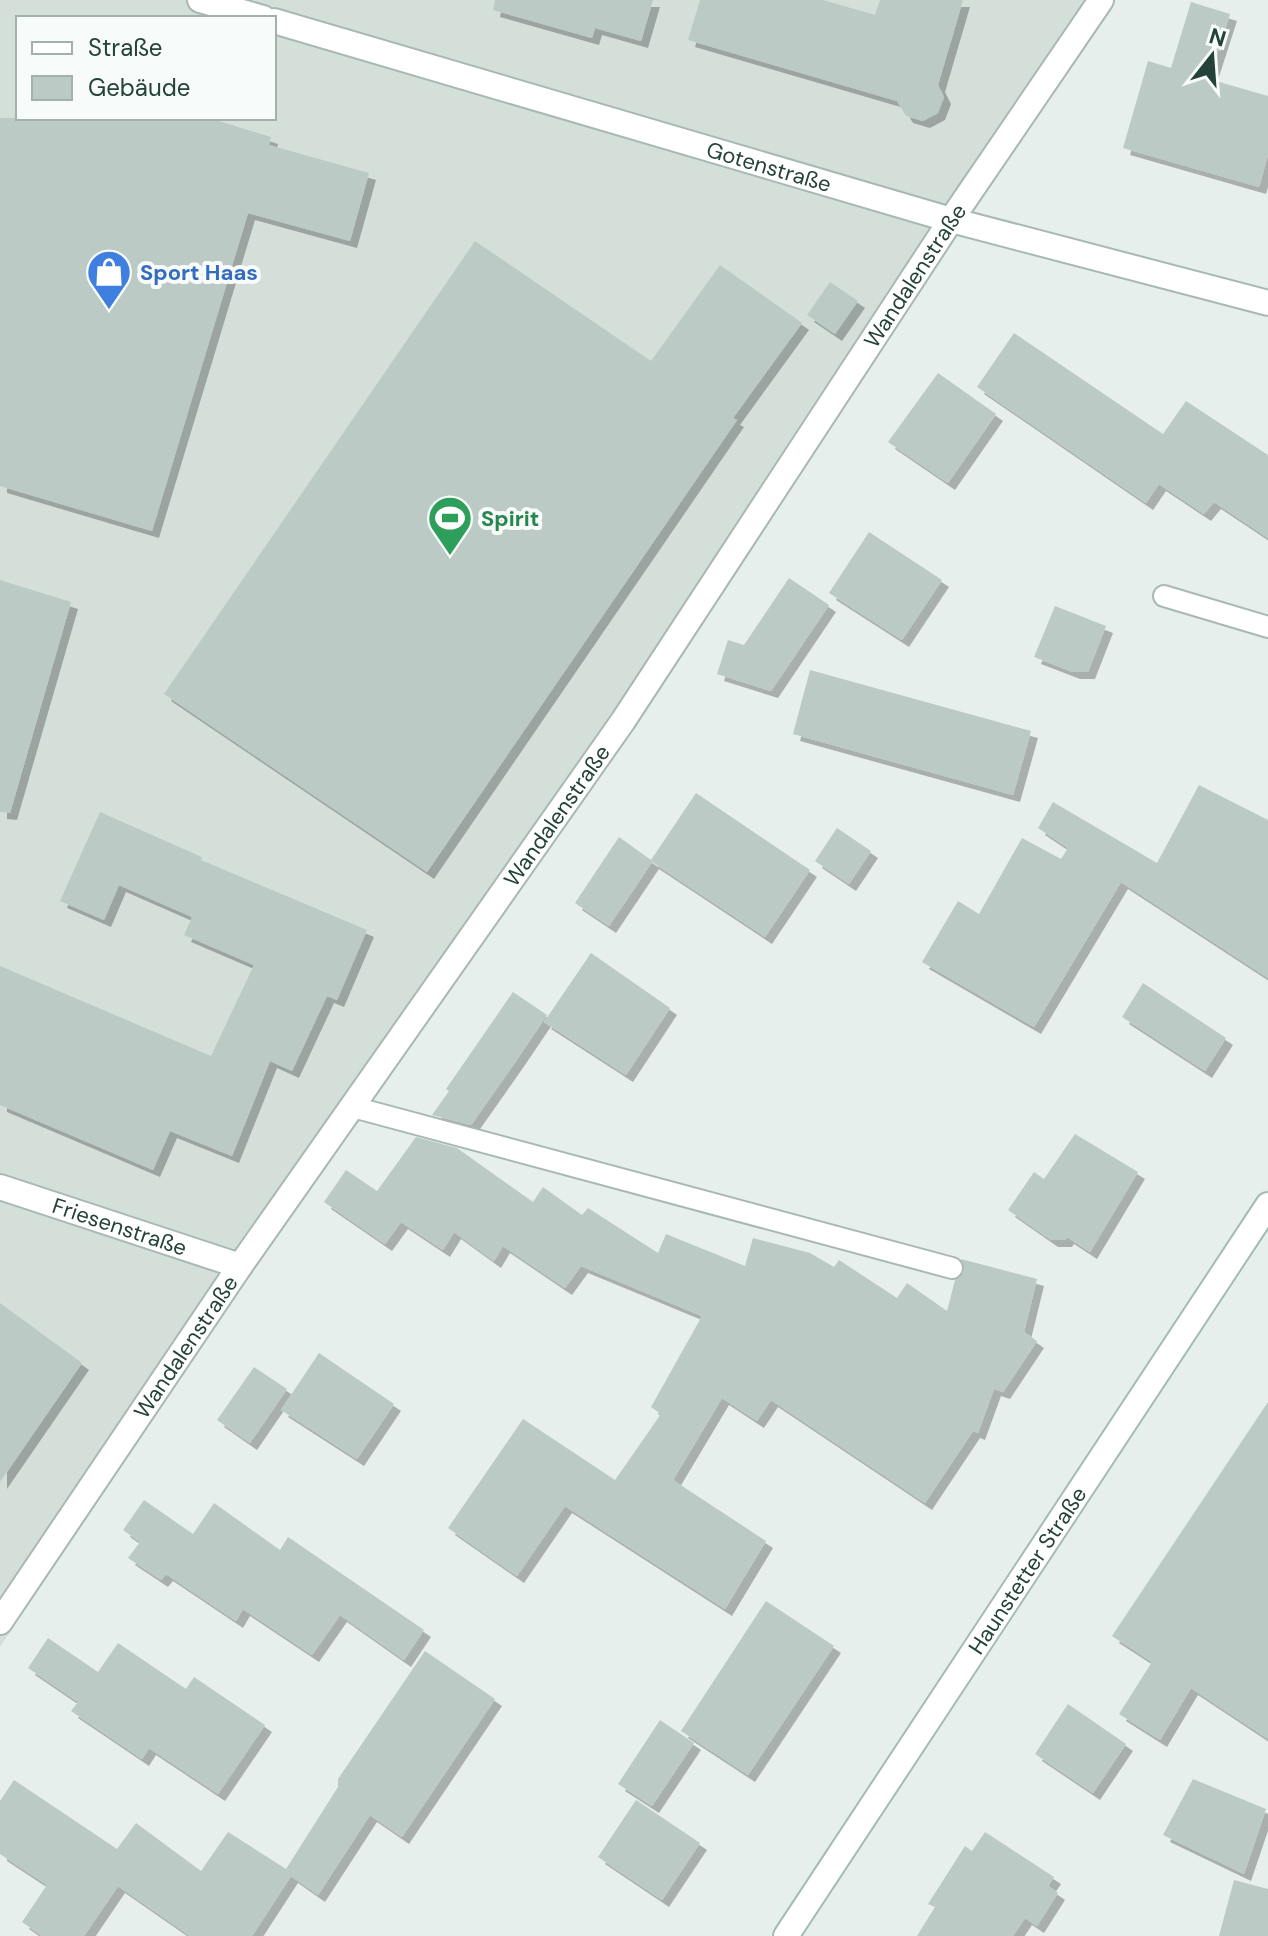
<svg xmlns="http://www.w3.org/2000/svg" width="1268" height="1936" font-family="'DM Sans',sans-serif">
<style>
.built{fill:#d4dfda;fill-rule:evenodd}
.building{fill:#bbcac4;filter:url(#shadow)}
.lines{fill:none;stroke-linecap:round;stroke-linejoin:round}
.lane-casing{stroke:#a8b8b2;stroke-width:24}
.street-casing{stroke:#a8b8b2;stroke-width:28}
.secondary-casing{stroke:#a4bbb3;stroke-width:28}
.lane{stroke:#fff;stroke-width:20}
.street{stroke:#fff;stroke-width:24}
.secondary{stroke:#fff;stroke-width:24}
.labels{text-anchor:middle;stroke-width:8;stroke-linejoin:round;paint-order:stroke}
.street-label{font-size:22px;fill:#24423a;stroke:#f7fbf9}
.shop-label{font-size:22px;font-weight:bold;fill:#366cbe;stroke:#f7fbf9;text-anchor:start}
.leisure-label{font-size:22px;font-weight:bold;fill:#27864d;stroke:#f7fbf9;text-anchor:start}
</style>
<defs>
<filter id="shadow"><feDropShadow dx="7" dy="7" stdDeviation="0" flood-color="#0004"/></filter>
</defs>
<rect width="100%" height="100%" fill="#e6efeb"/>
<path class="built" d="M0,0h1111l-1111,1647zM18,18h256v100h-256z"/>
<g class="building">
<path d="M495,0h158l-12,41 -46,-13 -3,10 -99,-28z"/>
<path d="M700,0h123l52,15 5,-15h83l-25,85 6,12 -6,16 -15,8 -17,-5 -9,-15 -209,-61z"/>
<path d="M1191,2l39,12 -21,65 59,17v59l-9,32 -136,-39 25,-87 23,7z"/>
<path d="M0,118h209l62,19 -2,8 100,28 -19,68 -102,-28 -96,318 -152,-45z"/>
<path d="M475,241l176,120 69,-96 82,58 -69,95 4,2 -310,452 -263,-178z"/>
<path d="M830,282l28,19 -23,33 -28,-19z"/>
<path d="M1014,333l149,101 23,-33 82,54v83l-54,-36 -10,12 -45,-30 -13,19 -169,-116z"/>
<path d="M938,373l58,41 -48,69 -60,-41z"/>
<path d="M869,532l73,48 -40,60 -73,-47z"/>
<path d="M789,578l40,27 -58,86 -54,-17 11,-34 16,5z"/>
<path d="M0,580l71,22 -61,211 -10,-1z"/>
<path d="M1055,606l51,20 -18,46h-15l-39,-15z"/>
<path d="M810,670l221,61 -18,64 -220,-61z"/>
<path d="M1199,785l69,35v158l-147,-96 -87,145 -112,-65 36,-61 21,13 43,-76 39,21 7,-11 -30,-20 15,-26 104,61z"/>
<path d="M696,793l114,77 -45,67 -113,-75 -43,64 -34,-23 44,-66 32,23z"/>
<path d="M100,812l102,45 -1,3 166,70 -30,70 -10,-4 -35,75 -22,-10 -38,95 -62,-25 -17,39 -153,-65v-139l211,90 43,-91 -70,-30 8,-18 -73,-32 -15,35 -44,-19z"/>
<path d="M837,828l34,23 -22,33 -34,-23z"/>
<path d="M591,953l79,55 -44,67 -82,-53z"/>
<path d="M1143,983l83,55 -21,33 -83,-54z"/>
<path d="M513,992l34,23 -29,43 -47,67 -39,-10 17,-24 -3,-2z"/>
<path d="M1075,1134l63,38 -48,80 -23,-15 -2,3h-14l-43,-30 26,-38 10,7z"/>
<path d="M416,1137l41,11 76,54 10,-15 39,28 6,-7 70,45 8,-19 79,32 8,-28 57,15 24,14 5,-7 58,38 10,-15 40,28 8,-31 9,-8 -3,-13 76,20 -13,53 13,9 -34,51 -9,-3 -16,44 -5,-2 -48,72 -154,-103 -14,21 -35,-23 -49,82 93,61 -41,68 -160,-103 -48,70 -69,-48 75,-109 92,61 46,-66 -10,-7 51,-91 -121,-50 -16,22 -62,-42 -9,15 -40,-29 -11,18 -42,-28 -16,22 -61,-42 22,-32 31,21z"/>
<path d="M0,1303l82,60 -82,119z"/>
<path d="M319,1353l75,51 -37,55 -76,-49z"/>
<path d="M254,1367l33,22 -37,54 -33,-23z"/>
<path d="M1268,1402v337l-77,-51 -31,52 -41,-26 33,-52 -40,-26z"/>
<path d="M144,1500l49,34 21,-31 66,47 8,-13 136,93 -20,30 -64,-45 -28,40 -69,-46 -7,12 -70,-47 -5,6 -33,-22 12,-16 -17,-12z"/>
<path d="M766,1601l68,45 -86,129 -67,-44z"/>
<path d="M48,1638l50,34 20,-29 68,46 8,-12 71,48 -47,69 -69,-46 -7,11 -71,-48 7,-9 -50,-34z"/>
<path d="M425,1651l70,48 -93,138 -32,-22 -52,80 -27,-19 -39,60h-62l-72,-50 -34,50h-42l-20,-14 25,-37 -47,-31v-53l14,-21 103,69 19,-26 65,48 27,-39 58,37 52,-82v-8z"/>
<path d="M1068,1704l58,40 -33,49 -58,-39z"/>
<path d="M660,1720l34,23 -42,63 -34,-22z"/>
<path d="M1193,1779l73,30 -22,65 -81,-39z"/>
<path d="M636,1800l64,43 -38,57 -64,-43z"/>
<path d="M985,1832l69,45 -6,9 10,7 -21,33 -12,-8 -12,18h-96l18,-29 -7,-3 37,-58 7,5z"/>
<path d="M1234,1880l34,9v47h-49z"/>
</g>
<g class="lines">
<g class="lane-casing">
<g id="lane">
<path d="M1164,596l104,31"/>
<path d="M353,1107l599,161"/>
</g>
</g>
<g class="street-casing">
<g id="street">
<path d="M200,0l63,18"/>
<path id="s1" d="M274,21l677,199 317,83"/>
<path id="s2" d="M0,1187l240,79"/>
<path id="s3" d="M0,1622l240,-356 383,-545 328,-501 150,-220"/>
</g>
</g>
<g class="secondary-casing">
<g id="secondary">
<path id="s4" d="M786,1936l482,-731"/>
</g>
</g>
<use href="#lane" class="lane"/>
<use href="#street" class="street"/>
<use href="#secondary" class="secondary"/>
</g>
<defs>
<g id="shop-pin" transform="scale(2.3)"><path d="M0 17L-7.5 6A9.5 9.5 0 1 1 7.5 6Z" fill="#3f7fe0" stroke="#f7fbf9"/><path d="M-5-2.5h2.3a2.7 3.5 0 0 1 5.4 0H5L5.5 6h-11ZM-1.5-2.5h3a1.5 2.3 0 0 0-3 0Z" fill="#fff"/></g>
<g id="stadium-pin" transform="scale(2.3)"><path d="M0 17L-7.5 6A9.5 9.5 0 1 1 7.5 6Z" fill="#2e9e5b" stroke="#f7fbf9"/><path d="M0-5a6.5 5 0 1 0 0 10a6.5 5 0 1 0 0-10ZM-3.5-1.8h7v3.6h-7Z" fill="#fff"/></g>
</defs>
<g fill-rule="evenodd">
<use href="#shop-pin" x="109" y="272"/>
<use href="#stadium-pin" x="450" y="518"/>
</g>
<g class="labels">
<g class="street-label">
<text dy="8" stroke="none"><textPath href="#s1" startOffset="516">Gotenstraße</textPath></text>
<text dy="8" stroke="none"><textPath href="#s3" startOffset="1628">Wandalenstraße</textPath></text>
<text dy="8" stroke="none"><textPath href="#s3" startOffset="980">Wandalenstraße</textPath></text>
<text dy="8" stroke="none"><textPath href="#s2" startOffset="126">Friesenstraße</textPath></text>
<text dy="8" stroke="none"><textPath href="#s3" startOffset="332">Wandalenstraße</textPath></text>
<text dy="8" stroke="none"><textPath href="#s4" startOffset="438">Haunstetter Straße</textPath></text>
</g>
<g class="shop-label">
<text x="140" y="280">Sport Haas</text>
</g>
<g class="leisure-label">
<text x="481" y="526">Spirit</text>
</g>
</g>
<rect x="16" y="16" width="260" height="104" fill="#f7fbf9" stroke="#a3b1ad" stroke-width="2"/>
<rect x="32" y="42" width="40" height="12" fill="#ffffff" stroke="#a3b1ad" stroke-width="2"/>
<text x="88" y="56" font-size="24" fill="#24423a">Straße</text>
<rect x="32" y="76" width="40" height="24" fill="#bbcac4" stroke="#a3b1ad" stroke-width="2"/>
<text x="88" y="96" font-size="24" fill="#24423a">Gebäude</text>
<g transform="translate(1212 56) rotate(17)" stroke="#f7fbf9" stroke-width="6" paint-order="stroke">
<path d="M0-6L14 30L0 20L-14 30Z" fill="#24423a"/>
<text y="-12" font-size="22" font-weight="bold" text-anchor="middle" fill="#24423a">N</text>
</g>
</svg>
